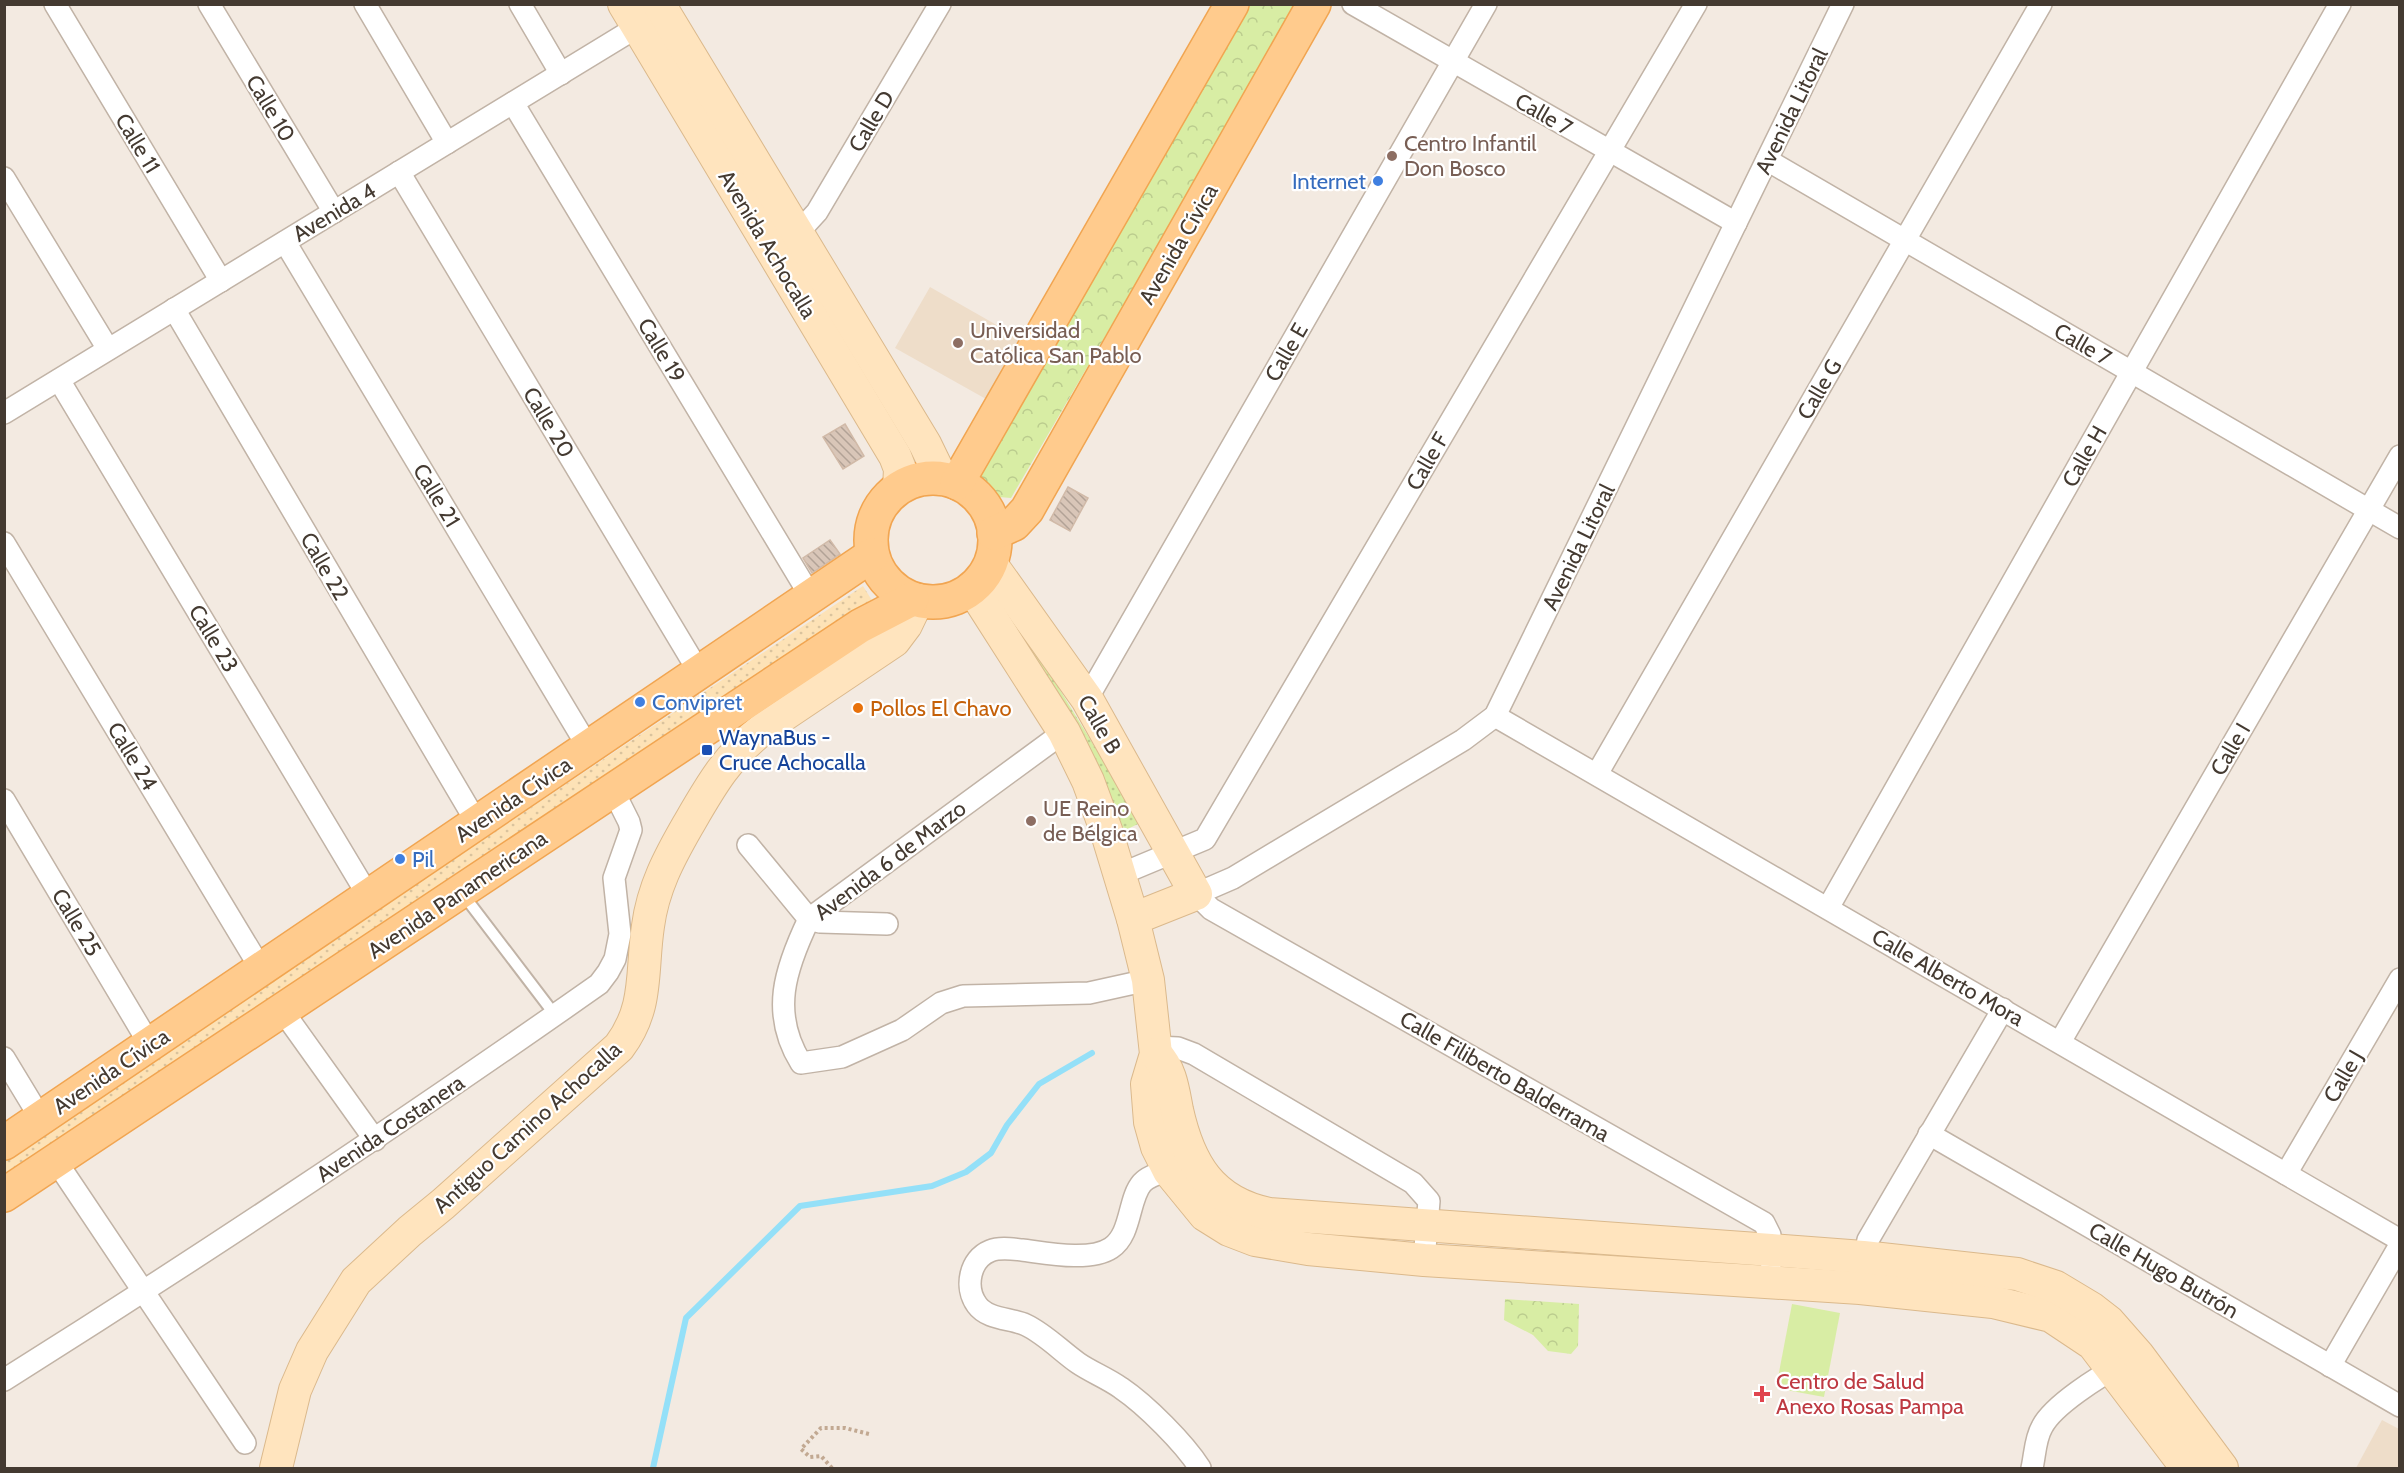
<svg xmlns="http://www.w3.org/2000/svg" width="2404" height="1473" font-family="Cabin,sans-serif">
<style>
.education{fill:#eeddc9}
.grass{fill:url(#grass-dots)}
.forest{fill:url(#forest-crowns)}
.sand{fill:url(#sand-dots)}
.pitch{fill:#d8eda4}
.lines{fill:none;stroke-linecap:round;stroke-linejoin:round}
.stream{stroke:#94e0f8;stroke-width:6}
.building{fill:url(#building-back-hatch);stroke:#d1baa8;stroke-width:1.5}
.lane-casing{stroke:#c1b3a6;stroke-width:14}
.street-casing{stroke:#c1b3a6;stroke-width:24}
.secondary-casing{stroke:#dbb98c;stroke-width:34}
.primary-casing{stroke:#f1a551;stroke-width:36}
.path{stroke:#c2a992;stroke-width:4;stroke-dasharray:3 3;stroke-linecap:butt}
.lane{stroke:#fff;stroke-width:10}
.street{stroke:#fff;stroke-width:21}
.secondary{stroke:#ffe4be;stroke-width:32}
.primary{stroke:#ffcb8d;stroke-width:33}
.education-dot{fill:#8d6e63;stroke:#fff;stroke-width:2}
.shop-dot{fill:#3f7fe0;stroke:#fff;stroke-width:2}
.food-dot{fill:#e8710a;stroke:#fff;stroke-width:2}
.transit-dot{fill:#1a4fb4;stroke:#fff;stroke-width:2}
.health-dot{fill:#e0444e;stroke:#fff;stroke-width:2}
.labels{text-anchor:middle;stroke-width:4.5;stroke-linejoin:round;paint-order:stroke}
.street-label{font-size:22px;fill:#443a31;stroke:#fff}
.education-label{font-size:22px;fill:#785e54;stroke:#fff;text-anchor:start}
.shop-label{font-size:22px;fill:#366cbe;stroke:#fff;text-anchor:start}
.food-label{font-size:22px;fill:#c56008;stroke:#fff;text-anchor:start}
.transit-label{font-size:22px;fill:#164399;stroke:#fff;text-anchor:start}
.health-label{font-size:22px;fill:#be3a42;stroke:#fff;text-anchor:start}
</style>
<defs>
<pattern id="grass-dots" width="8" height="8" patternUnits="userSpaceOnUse" patternTransform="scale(1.5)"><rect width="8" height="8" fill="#d8eda4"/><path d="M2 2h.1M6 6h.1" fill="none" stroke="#bbcc8e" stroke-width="1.8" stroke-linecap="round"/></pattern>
<pattern id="forest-crowns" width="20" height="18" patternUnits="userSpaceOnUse" patternTransform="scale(1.5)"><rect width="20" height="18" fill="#d8eda4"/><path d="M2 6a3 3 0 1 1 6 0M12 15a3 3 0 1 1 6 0" fill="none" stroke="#bbcc8e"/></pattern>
<pattern id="sand-dots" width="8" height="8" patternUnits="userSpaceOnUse" patternTransform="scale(1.5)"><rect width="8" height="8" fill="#fde2b6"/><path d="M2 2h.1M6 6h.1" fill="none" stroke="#dac39d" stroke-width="1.8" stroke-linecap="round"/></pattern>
<pattern id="building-back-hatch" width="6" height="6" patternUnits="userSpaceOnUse" patternTransform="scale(1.5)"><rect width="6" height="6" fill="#d9c6b8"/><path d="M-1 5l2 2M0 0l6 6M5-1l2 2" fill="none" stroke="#b2a296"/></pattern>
</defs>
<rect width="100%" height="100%" fill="#f3eae1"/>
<g class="education">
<path d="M930,287l91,52 -35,60 -91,-51z"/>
<path d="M2382,1420l17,9v39h-43z"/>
</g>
<path class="grass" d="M1016,618l124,203 -2,3 -19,9 -108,-211z"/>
<g class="forest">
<path d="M1246,5h52l-287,493 -12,-1 -18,-15 -1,-17z"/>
<path d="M1505,1299l74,5 -1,42 -7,8 -23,-3 -15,-16 -29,-15z"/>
</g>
<path class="sand" d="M863,586l10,16 -868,579v-22z"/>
<path class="pitch" d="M1792,1304l48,9 -16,84 -48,-9z"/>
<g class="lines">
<path class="stream" d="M653,1468l33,-150 114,-112 132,-20 34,-14 25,-19 16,-28 32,-41 53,-31"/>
</g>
<g class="building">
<path d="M845,424l19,32 -21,13 -20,-32z"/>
<path d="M1068,487l20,11 -18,33 -20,-11z"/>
<path d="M830,540l10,14 -28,19 -9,-15z"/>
</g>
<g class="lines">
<g class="lane-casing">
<path id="lane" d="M462,893l93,122"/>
</g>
<g class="street-casing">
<g id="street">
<path d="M55,4l166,277"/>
<path d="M209,4l125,208"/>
<path d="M365,4l82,139"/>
<path d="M520,4l41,70"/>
<path d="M1353,4l383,219"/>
<path d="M513,103l298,494"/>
<path d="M1767,160l633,368"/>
<path d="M399,172l300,500"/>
<path d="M4,178l104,171"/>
<path d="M796,231l10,-7 11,-12 123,-208"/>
<path d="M285,242l303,505"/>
<path d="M174,309l303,514"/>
<path d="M59,380l310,517"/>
<path d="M4,413l643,-392"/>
<path d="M4,543l257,426"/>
<path d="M1087,699l399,-695"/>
<path d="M1495,716l905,524"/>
<path d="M1064,732l-255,187c-24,50 -39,94 -8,144l41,-6 60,-27 39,-27 22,-7 126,-3 59,-13"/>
<path d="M1597,774l444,-770"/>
<path d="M4,800l146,245"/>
<path d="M748,845l61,74 11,3 67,2"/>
<path d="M1121,874l84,-35 491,-835"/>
<path d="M1828,908l512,-904"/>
<path d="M282,1010l93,130"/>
<path d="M2060,1042l340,-586"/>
<path d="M1155,1047l23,1 16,6 219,129 16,18 -5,59"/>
<path d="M4,1058l37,61"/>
<path d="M1929,1134l471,272"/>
<path d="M56,1161l189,282"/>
<path d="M1178,1166c-11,6 -28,8 -36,17 -14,16 -10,51 -31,65 -21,14 -65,5 -89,2 -10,-1 -22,-3 -32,1 -20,8 -26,36 -13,54 11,15 34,13 49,20 19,9 35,26 52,38 13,9 29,15 43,25 25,17 63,55 79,80"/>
<path d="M2286,1174l114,-195"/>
<path d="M1771,1262l-1,-27 -6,-12 -553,-314 -15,-15 37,-16 230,-138 32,-24 348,-712"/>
<path d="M1862,1268l6,-28 135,-231"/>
<path d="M2330,1366l70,-121"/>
<path d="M4,1380c202,-127 400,-259 595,-396l9,-12 7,-13 5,-25 -6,-56 17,-48 -2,-8 -16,-32"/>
<path d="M2032,1468c3,-13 3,-29 10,-41 11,-22 58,-51 80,-63"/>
</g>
</g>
<g class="secondary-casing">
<g id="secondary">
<path d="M624,4l271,452 5,13 -1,19"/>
<path d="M659,4l266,440 17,35"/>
<path d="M991,564l96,135 109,195 -63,25"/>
<path d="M972,588l92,144 24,49 18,49 27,89 15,61 8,74 -9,30 3,38 7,25 12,24 36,44 24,15 26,10 53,9 116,11 436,28 133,14 58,14 42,28 94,124"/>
<path d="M1156,1054c15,16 17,35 21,56 12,54 34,92 92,104l502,36 92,7 154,17 39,13 35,21 18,14 29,33 84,113"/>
<path d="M276,1468l19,-78 17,-39 44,-70 54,-50 33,-27 176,-157c30,-40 22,-75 29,-121 5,-38 21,-68 40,-101 22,-38 39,-69 75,-96l131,-88 12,-16 12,-25"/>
</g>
</g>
<g class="primary-casing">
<g id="primary">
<circle cx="933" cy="540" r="62"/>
<path d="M957,483l275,-479"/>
<path d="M994,533l20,-9 13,-14 287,-506"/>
<path d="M4,1143l868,-588"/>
<path d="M4,1195l856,-569 52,-27"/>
</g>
</g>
<path class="path" d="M832,1468l-11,-12 -11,1 -9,-8 20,-21h24l24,6"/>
<use href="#lane" class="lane"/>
<use href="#street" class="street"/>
<use href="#secondary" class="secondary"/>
<use href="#primary" class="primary"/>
</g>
<g class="education-dot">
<circle cx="1392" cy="156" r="6"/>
<circle cx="958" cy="343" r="6"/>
<circle cx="1031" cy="821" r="6"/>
</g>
<g class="shop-dot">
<circle cx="1378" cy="181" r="6"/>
<circle cx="640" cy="702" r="6"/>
<circle cx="400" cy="859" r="6"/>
</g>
<circle class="food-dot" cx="858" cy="708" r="6"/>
<rect class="transit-dot" x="701" y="744" width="12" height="12" rx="3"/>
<path class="health-dot" d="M1759 1385h6v6h6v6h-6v6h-6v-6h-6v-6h6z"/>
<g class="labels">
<g class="street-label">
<text transform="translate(271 108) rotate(59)" y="8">Calle 10</text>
<text transform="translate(1791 111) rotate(-64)" y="8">Avenida Litoral</text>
<text transform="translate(1544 114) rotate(30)" y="8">Calle 7</text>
<text transform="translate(871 121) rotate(-59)" y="8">Calle D</text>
<text transform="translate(138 143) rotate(59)" y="8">Calle 11</text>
<text transform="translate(334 212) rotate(-31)" y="8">Avenida 4</text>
<text transform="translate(768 244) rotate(59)" y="8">Avenida Achocalla</text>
<text transform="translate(1178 244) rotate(-60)" y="8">Avenida Cívica</text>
<text transform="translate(2083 344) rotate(30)" y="8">Calle 7</text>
<text transform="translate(662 350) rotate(59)" y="8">Calle 19</text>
<text transform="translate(1286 352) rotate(-60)" y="8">Calle E</text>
<text transform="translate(1819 389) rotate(-60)" y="8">Calle G</text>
<text transform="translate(549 422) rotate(59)" y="8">Calle 20</text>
<text transform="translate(2084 456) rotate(-60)" y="8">Calle H</text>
<text transform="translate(1427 461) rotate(-60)" y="8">Calle F</text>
<text transform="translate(437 495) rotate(59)" y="8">Calle 21</text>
<text transform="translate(1578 547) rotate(-64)" y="8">Avenida Litoral</text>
<text transform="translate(325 566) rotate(60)" y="8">Calle 22</text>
<text transform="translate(214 638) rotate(59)" y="8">Calle 23</text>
<text transform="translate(1100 724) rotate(60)" y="8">Calle B</text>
<text transform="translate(2230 749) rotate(-60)" y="8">Calle I</text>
<text transform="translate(133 756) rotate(59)" y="8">Calle 24</text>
<text transform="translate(513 799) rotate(-34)" y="8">Avenida Cívica</text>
<text transform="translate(890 860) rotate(-37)" y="8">Avenida 6 de Marzo</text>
<text transform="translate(457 894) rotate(-34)" y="8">Avenida Panamericana</text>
<text transform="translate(77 922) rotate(59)" y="8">Calle 25</text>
<text transform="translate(1948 977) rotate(30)" y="8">Calle Alberto Mora</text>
<text transform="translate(111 1071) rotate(-34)" y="8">Avenida Cívica</text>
<text transform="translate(1505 1076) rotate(30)" y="8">Calle Filiberto Balderrama</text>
<text transform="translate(2343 1076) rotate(-60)" y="8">Calle J</text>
<text transform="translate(527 1127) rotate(-42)" y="8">Antiguo Camino Achocalla</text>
<text transform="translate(390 1128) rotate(-34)" y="8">Avenida Costanera</text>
<text transform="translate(2164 1270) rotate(30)" y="8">Calle Hugo Butrón</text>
</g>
<g class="education-label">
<text x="1404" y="151">Centro Infantil<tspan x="1404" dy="25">Don Bosco</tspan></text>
<text x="970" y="338">Universidad<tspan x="970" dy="25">Católica San Pablo</tspan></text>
<text x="1043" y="816">UE Reino<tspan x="1043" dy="25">de Bélgica</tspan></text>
</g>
<g class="shop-label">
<text x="1366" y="189" text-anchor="end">Internet</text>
<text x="652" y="710">Convipret</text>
<text x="412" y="867">Pil</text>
</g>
<g class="food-label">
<text x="870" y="716">Pollos El Chavo</text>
</g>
<g class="transit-label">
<text x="719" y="745">WaynaBus -<tspan x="719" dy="25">Cruce Achocalla</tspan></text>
</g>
<g class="health-label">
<text x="1776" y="1389">Centro de Salud<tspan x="1776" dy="25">Anexo Rosas Pampa</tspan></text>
</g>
</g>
<rect width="2404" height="1473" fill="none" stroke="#443a31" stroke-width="12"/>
</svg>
